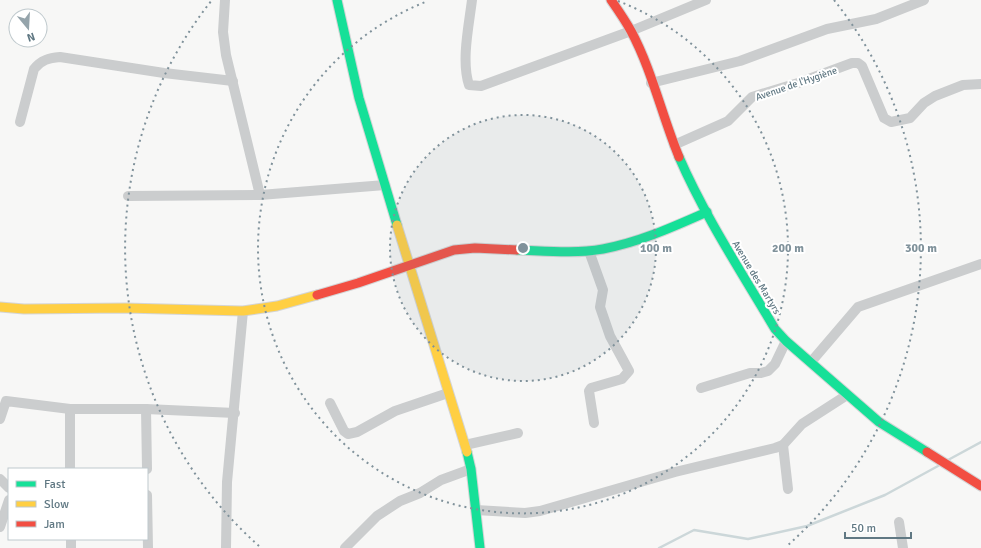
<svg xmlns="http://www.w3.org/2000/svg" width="981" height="548" font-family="Signika,sans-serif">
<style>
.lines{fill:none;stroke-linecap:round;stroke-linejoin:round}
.stream{stroke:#ccd7d9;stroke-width:2.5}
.fast-casing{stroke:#d4d5d6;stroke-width:11}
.slow-casing{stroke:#d4d5d6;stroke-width:11}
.jam-casing{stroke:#d4d5d6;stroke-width:11}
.street{stroke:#cbcdce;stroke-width:10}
.fast{stroke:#16e098;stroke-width:9}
.slow{stroke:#ffcf43;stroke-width:9}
.jam{stroke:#f24e42;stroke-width:9}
.ring{fill:none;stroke:#80929b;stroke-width:2;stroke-dasharray:2 4}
.labels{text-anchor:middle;stroke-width:4;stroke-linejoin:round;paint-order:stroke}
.street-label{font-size:10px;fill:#607883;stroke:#fff}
.centre{fill:#80929b;stroke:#fff;stroke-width:2}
.ring-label{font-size:12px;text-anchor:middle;font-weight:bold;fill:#80929b;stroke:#fff;stroke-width:4;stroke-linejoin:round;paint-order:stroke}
</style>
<rect width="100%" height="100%" fill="#f7f7f6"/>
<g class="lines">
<g class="stream">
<path d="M948,460l33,-18"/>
<path d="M659,548l35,-18 54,9 59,-13 78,-31 53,-29"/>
</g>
<g class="fast-casing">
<g id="fast">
<path d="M337,0l22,98 38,127"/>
<path d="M679,157c26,60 63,116 96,172l11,12 93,81 48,30"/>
<path d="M517,250c29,1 58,4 86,-1 37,-7 70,-22 104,-37"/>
<path d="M467,452l4,17 9,79"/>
</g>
</g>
<g class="slow-casing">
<g id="slow">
<path d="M397,225l70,227"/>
<path d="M0,307l24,2 101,-1 118,3 34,-5 40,-11"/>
</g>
</g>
<g class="jam-casing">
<g id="jam">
<path d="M611,0c7,10 14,20 20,31 21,39 31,85 48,126"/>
<path d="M317,295l41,-12 96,-33 21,-2 42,2"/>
<path d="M927,452l54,34"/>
</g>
</g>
<g class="street">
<path d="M225,0l-2,32 3,23 34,140"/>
<path d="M472,0c-3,25 -11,61 -3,85l12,1 150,-55 75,-31"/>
<path d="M651,83l89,-22 87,-32 49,-10 48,-19"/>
<path d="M20,122l14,-53c7,-9 15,-11 26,-12l104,16 69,8"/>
<path d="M674,145l54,-24 24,-24 46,-14 54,-20h6l4,3 22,52 7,4 19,-4 14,-15 11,-7 28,-11 18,-1"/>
<path d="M128,196l132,-1 125,-10"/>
<path d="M589,251l14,39 -3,17 10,29 19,35 -7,8 -31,9 -2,3 5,32"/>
<path d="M811,362l47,-55 123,-43"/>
<path d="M701,388l49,-15h11l7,-2 7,-7 11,-23"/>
<path d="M330,403l14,28 4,3 9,-2 38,-21 53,-18"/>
<path d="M70,409v60"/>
<path d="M146,409l1,60"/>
<path d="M0,419l6,-18 64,8h76l89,4"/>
<path d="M465,445l53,-12"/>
<path d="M783,445l5,44"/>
<path d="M0,479l9,9"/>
<path d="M147,495l1,53"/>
<path d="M476,510l49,3 15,-2 135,-39 100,-24 8,-3 19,-21 45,-29"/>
<path d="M899,522l4,26"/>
<path d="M0,527l9,-27"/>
<path d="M71,539v9"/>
<path d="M226,548l1,-66 16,-171"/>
<path d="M345,548l32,-32 23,-15 20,-8 21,-13 30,-11"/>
</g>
<use href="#fast" class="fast"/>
<use href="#slow" class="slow"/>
<use href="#jam" class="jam"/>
</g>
<circle cx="523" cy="248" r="133" fill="#80929b" fill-opacity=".12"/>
<g class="ring">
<circle cx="523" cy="248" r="133"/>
<path d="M618 1A265 265 0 1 1 428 1"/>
<path d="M259 546A398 398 0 0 1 212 0M834 0A398 398 0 0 1 787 546"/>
</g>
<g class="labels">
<g class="street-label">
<text transform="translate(796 83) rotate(-19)" y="4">Avenue de l'Hygiène</text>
<text transform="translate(757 277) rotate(59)" y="4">Avenue des Martyrs</text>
</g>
</g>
<circle cx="523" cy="248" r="6" class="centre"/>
<g class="ring-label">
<text x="656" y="252">100 m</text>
<text x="788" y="252">200 m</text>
<text x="921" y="252">300 m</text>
</g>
<rect x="8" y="468" width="140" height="72" fill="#ffffff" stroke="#bfc9cd"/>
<rect x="16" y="481" width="20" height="6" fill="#16e098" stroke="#bfc9cd"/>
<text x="44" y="488" font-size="12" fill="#607883">Fast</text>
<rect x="16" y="501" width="20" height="6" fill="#ffcf43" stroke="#bfc9cd"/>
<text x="44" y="508" font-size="12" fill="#607883">Slow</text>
<rect x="16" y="521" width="20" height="6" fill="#f24e42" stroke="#bfc9cd"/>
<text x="44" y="528" font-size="12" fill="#607883">Jam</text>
<g transform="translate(28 28) rotate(162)"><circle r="19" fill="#ffffff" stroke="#bfc9cd"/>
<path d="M0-3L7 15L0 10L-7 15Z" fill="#95a4ab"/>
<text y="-6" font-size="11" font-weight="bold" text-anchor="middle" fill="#607883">N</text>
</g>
<path d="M845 532v6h66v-6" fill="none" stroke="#607883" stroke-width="2"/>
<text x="851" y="532" font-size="12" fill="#607883" stroke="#ffffff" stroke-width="3" paint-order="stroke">50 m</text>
</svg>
